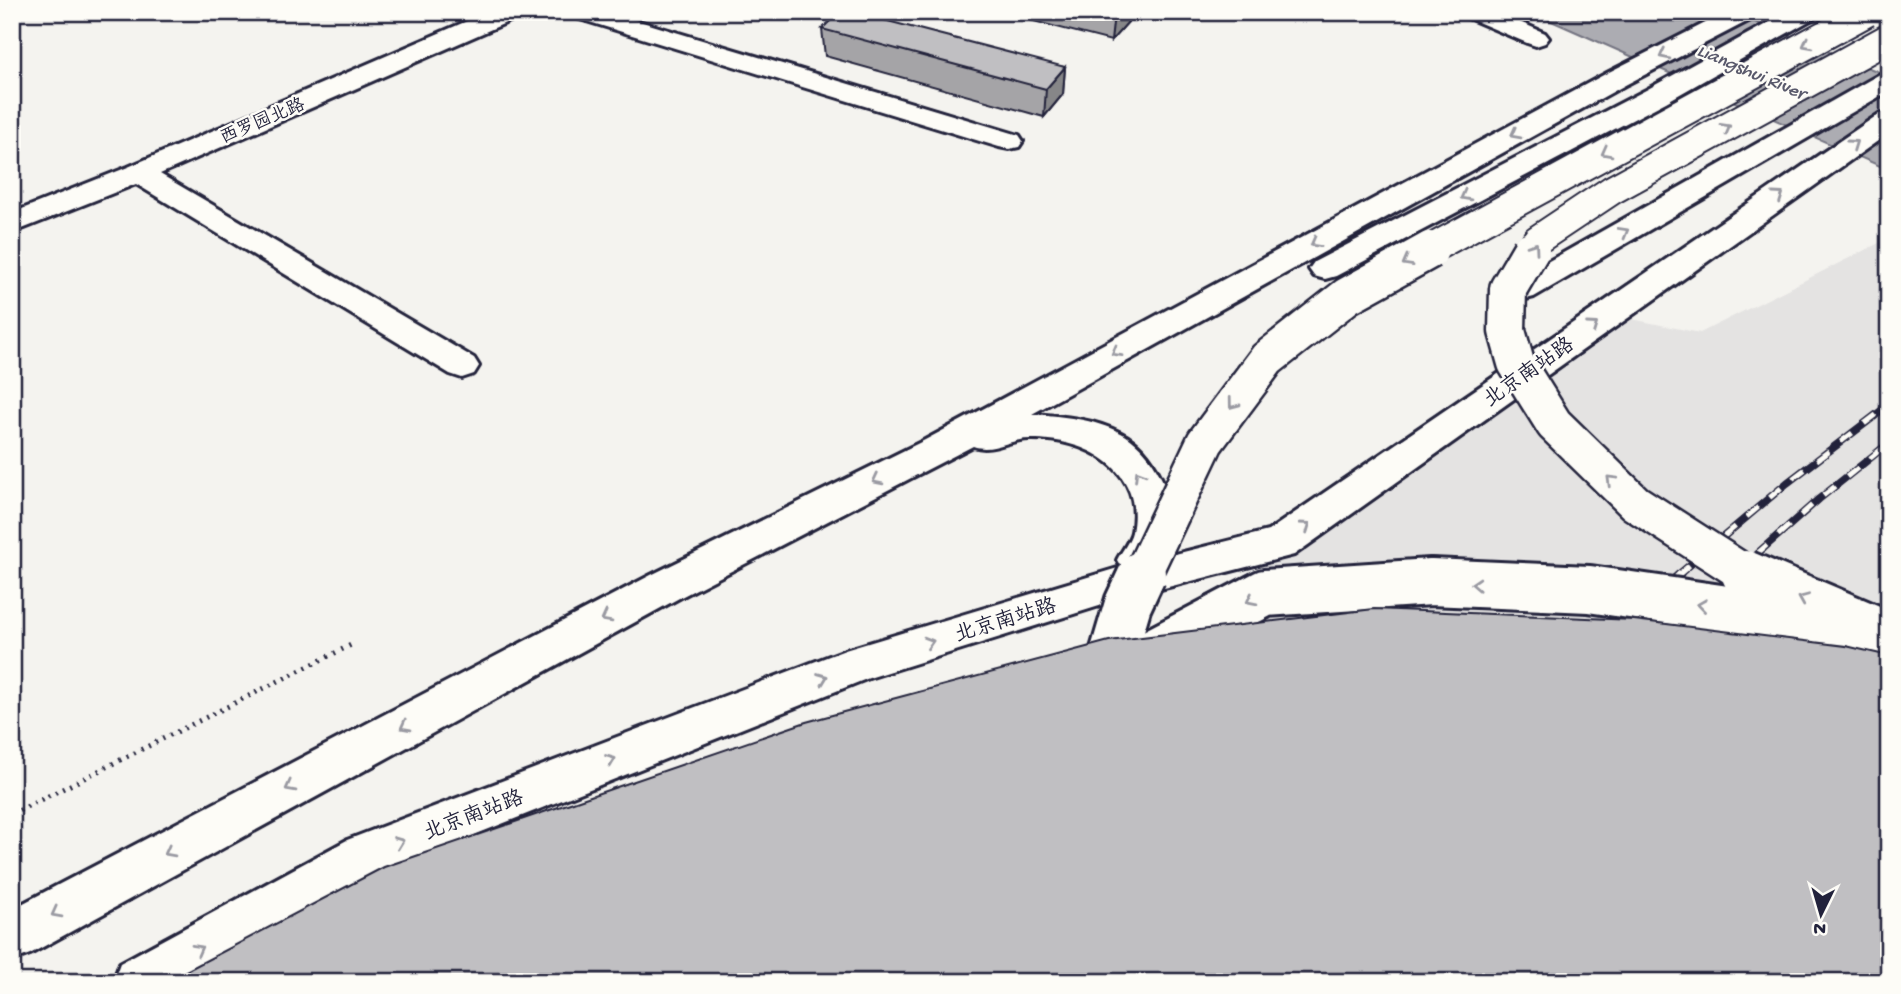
<svg xmlns="http://www.w3.org/2000/svg" width="1901" height="994" font-family="'Gochi Hand','LXGW WenKai TC',sans-serif">
<style>
.built{fill:#e4e3e2}
.water{fill:#acacb2;stroke:#757582;stroke-width:2}
.lines{fill:none;stroke-linecap:round;stroke-linejoin:round}
.minor-casing{stroke:#22223b;stroke-width:6}
.path{stroke:#22223b;stroke-width:5;stroke-dasharray:2 6;stroke-linecap:butt}
.minor{fill:#fdfcf7;fill-rule:evenodd}
.rail-far1-casing{stroke:#22223b;stroke-width:8}
.rail-casing{stroke:#22223b;stroke-width:9}
.rail-far1{stroke:#fdfcf7;stroke-width:5;stroke-dasharray:15;stroke-linecap:butt}
.rail{stroke:#fdfcf7;stroke-width:6;stroke-dasharray:19;stroke-linecap:butt}
.minor-bridge-far2-casing{stroke:#22223b;stroke-width:32;stroke-linecap:butt}
.minor-bridge-far1-casing{stroke:#22223b;stroke-width:41;stroke-linecap:butt}
.minor-bridge-casing{stroke:#22223b;stroke-width:52;stroke-linecap:butt}
.minor-bridge-far2{stroke:#fdfcf7;stroke-width:28}
.minor-bridge-far1{stroke:#fdfcf7;stroke-width:36}
.minor-bridge{stroke:#fdfcf7;stroke-width:46}
.wall{fill:#a5a4a7;stroke:#22223b;stroke-width:2}
.shaded-wall{fill:#868688;stroke:#22223b;stroke-width:2}
.building{fill:#c0bfc2;stroke:#22223b;stroke-width:2}
.oneway{stroke:#9a9aa2}
.labels{text-anchor:middle;stroke-width:5;stroke-linejoin:round;paint-order:stroke}
.far-street-label{font-size:18px;fill:#22223b;stroke:#fdfcf7}
.far-water-label{font-size:19px;font-style:italic;fill:#59596b;stroke:#fdfcf7}
.street-label{font-size:21px;fill:#22223b;stroke:#fdfcf7}
</style>
<rect width="100%" height="100%" fill="#f4f3ef"/>
<filter id="ink" filterUnits="userSpaceOnUse"><feTurbulence type="fractalNoise" baseFrequency=".0143" numOctaves="2"/><feDisplacementMap in="SourceGraphic" scale="14" xChannelSelector="R" yChannelSelector="G"/><feConvolveMatrix kernelMatrix="1 2 1 2 8 2 1 2 1" color-interpolation-filters="sRGB"/></filter>
<g filter="url(#ink)">
<path class="built" d="M1889,238v744h-1237l975,-664 73,15z"/>
<path class="water" d="M1531,12h199l159,64v94z"/>
<g class="lines">
<g class="minor-casing">
<g id="minor">
<path d="M488,12h34l-3,5 -359,157 314,184 5,8 -5,8 -12,4 -12,-4 -314,-190 -124,49v-20l116,-46z"/>
<path d="M570,12h39l410,123 4,6 -4,6 -10,2 -10,-2 -426,-130z"/>
<path d="M1463,12h34l48,21 4,5 -4,5 -9,3 -9,-3 -61,-26z"/>
<path d="M1727,12h32l-3,5 -129,67 -595,330c30,2 62,5 89,19 32,16 57,67 51,101 -2,8 -9,17 -13,24l109,-27 611,-417 10,-2v21l-595,422 -169,43 -256,80 -488,194 -191,110h-77l7,-19 227,-123 498,-190 276,-83 -4,-7c4,-8 13,-19 15,-28 13,-64 -48,-94 -102,-93 -21,0 -37,14 -57,7l-292,151 -651,357 -18,7v-52l639,-334 274,-135 684,-368z"/>
<path d="M1788,12h31l-3,5 -150,85 -330,174 -11,3 -11,-3 -5,-7 5,-7 332,-172z"/>
<path d="M1889,72v19l-355,206 -12,3 -12,-3 -4,-7 4,-7 370,-209z"/>
</g>
</g>
<path class="path" d="M12,814l341,-170"/>
<use href="#minor" class="minor"/>
<g class="rail-far1-casing">
<g id="rail-far1">
<path d="M1678,575l109,-92 102,-78"/>
<path d="M1733,575l86,-76 70,-56"/>
</g>
</g>
<g class="rail-casing">
<g id="rail">
<path d="M1613,631l67,-57"/>
<path d="M1663,637l72,-63"/>
</g>
</g>
<use href="#rail-far1" class="rail-far1"/>
<use href="#rail" class="rail"/>
<g class="minor-bridge-far2-casing">
<g id="minor-bridge-far2">
<path d="M1427,251l440,-239"/>
<path d="M1530,251l7,-11 75,-50 277,-152"/>
</g>
</g>
<g class="minor-bridge-far1-casing">
<g id="minor-bridge-far1">
<path d="M1531,250l-23,39 -1,42 9,32 38,61 81,79 112,72"/>
<path d="M1142,575l63,-133 62,-83 80,-63 83,-46"/>
</g>
</g>
<g class="minor-bridge-casing">
<g id="minor-bridge">
<path d="M1745,574l144,61"/>
<path d="M1143,657l122,-64 166,-11 158,7 131,19 129,29"/>
<path d="M1102,692l26,-88 14,-30"/>
</g>
</g>
<use href="#minor-bridge-far2" class="minor-bridge-far2"/>
<use href="#minor-bridge-far1" class="minor-bridge-far1"/>
<use href="#minor-bridge" class="minor-bridge"/>
</g>
<g class="wall">
<path d="M998,12h131l-1,10 -17,19z"/>
<path d="M822,29l243,38 -2,27 -19,23 -219,-61z"/>
</g>
<g class="shaded-wall">
<path d="M1116,12h13l-1,10 -17,19 3,-27z"/>
<path d="M1065,67l-2,27 -19,23 2,-28z"/>
</g>
<g class="building">
<path d="M839,12h14l212,55 -19,22 -224,-60z"/>
<path d="M1374,609l260,11 212,26 43,10v326h-1724l219,-115 422,-145 303,-81z"/>
</g>
<defs><path id="oneway-chevron" d="M-2-3.5L2.5 0L-2 3.5" fill="none" stroke-width="1.6" stroke-linecap="round" stroke-linejoin="round" transform="scale(1.75)"/></defs>
<g class="oneway">
<use href="#oneway-chevron" transform="translate(1807 44) rotate(152)"/>
<use href="#oneway-chevron" transform="translate(1664 55) rotate(153)"/>
<use href="#oneway-chevron" transform="translate(1726 128) rotate(-29)"/>
<use href="#oneway-chevron" transform="translate(1515 134) rotate(152)"/>
<use href="#oneway-chevron" transform="translate(1853 144) rotate(-35)"/>
<use href="#oneway-chevron" transform="translate(1606 152) rotate(152)"/>
<use href="#oneway-chevron" transform="translate(1465 196) rotate(152)"/>
<use href="#oneway-chevron" transform="translate(1779 196) rotate(-35)"/>
<use href="#oneway-chevron" transform="translate(1624 232) rotate(-30)"/>
<use href="#oneway-chevron" transform="translate(1315 243) rotate(151)"/>
<use href="#oneway-chevron" transform="translate(1534 247) rotate(-55)"/>
<use href="#oneway-chevron" transform="translate(1407 262) rotate(151)"/>
<use href="#oneway-chevron" transform="translate(1593 326) rotate(-35)"/>
<use href="#oneway-chevron" transform="translate(1116 352) rotate(151)"/>
<use href="#oneway-chevron" transform="translate(1233 404) rotate(127)"/>
<use href="#oneway-chevron" transform="translate(1139 475) rotate(-121)"/>
<use href="#oneway-chevron" transform="translate(877 480) rotate(153)"/>
<use href="#oneway-chevron" transform="translate(1611 480) rotate(-136)"/>
<use href="#oneway-chevron" transform="translate(1306 526) rotate(-35)"/>
<use href="#oneway-chevron" transform="translate(1476 584) rotate(-177)"/>
<use href="#oneway-chevron" transform="translate(1803 599) rotate(-157)"/>
<use href="#oneway-chevron" transform="translate(1251 600) rotate(153)"/>
<use href="#oneway-chevron" transform="translate(1702 605) rotate(-172)"/>
<use href="#oneway-chevron" transform="translate(606 618) rotate(152)"/>
<use href="#oneway-chevron" transform="translate(929 642) rotate(-17)"/>
<use href="#oneway-chevron" transform="translate(823 678) rotate(-21)"/>
<use href="#oneway-chevron" transform="translate(405 726) rotate(152)"/>
<use href="#oneway-chevron" transform="translate(611 760) rotate(-21)"/>
<use href="#oneway-chevron" transform="translate(290 787) rotate(152)"/>
<use href="#oneway-chevron" transform="translate(399 842) rotate(-21)"/>
<use href="#oneway-chevron" transform="translate(169 852) rotate(152)"/>
<use href="#oneway-chevron" transform="translate(56 913) rotate(152)"/>
<use href="#oneway-chevron" transform="translate(198 949) rotate(-29)"/>
</g>
</g>
<g class="labels">
<g class="far-street-label">
<text transform="translate(262 120) rotate(-23)" y="6">西罗园北路</text>
</g>
<g class="far-water-label">
<text transform="translate(1752 70) rotate(23)" y="7">Liangshui River</text>
</g>
<g class="street-label">
<text transform="translate(1528 371) rotate(-35)" y="7">北京南站路</text>
<text transform="translate(1005 619) rotate(-17)" y="7">北京南站路</text>
<text transform="translate(473 814) rotate(-21)" y="7">北京南站路</text>
</g>
</g>
<rect width="1901" height="994" fill="none" stroke="#fdfcf7" stroke-width="42"/>
<rect x="21" y="21" width="1859" height="952" fill="none" stroke="#22223b" stroke-width="2.5" filter="url(#ink)"/>
<g transform="translate(1821 914) rotate(185)" stroke="#fdfcf7" stroke-width="5" paint-order="stroke">
<path d="M0-5L12 26L0 18L-12 26Z" fill="#22223b"/>
<text y="-10" font-size="19" font-weight="bold" text-anchor="middle" fill="#22223b">N</text>
</g>
</svg>
